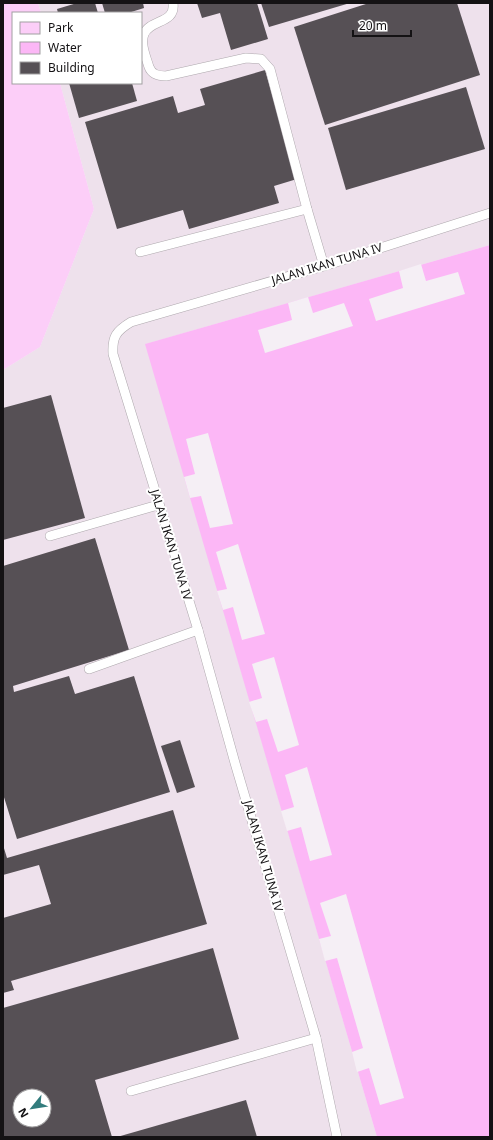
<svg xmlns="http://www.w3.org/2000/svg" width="493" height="1140" font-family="'Noto Sans',sans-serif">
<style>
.built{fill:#eee1ec;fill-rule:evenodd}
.green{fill:#fccef8}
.water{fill:#fcb7f6}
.pier{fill:#f5eff5}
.building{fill:#565055;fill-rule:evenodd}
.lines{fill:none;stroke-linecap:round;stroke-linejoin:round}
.service-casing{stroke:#aea8ad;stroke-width:10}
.service{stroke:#fff;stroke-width:9}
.labels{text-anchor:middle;stroke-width:4;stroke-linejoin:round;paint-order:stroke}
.street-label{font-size:12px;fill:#141214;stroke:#fff}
</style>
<rect width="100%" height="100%" fill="#f5eff5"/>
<path class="built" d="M38,3h452v242l-344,99 231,793h-374v-767l37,-23 54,-138 -34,-126h81v-70h-100zM20,1096h24v24h-24z"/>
<path class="green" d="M3,3h35l3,10h-28v70h47l34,126 -54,138 -37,23z"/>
<path class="water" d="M490,245v892h-113l-232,-793z"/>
<g class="pier">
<path d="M421,264l5,17 32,-9 7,22 -89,27 -7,-22 34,-11 -4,-17z"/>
<path d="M308,297l5,16 31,-10 9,23 -88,27 -7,-23 34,-10 -4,-17z"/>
<path d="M208,433l25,91 -23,4 -9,-32 -11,2 -6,-21 11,-3 -9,-35z"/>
<path d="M238,544l27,90 -23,6 -9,-33 -10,3 -6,-19 10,-2 -11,-37z"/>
<path d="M274,657l25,88 -21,7 -11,-33 -11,3 -7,-20 13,-4 -10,-34z"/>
<path d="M307,767l25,88 -22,6 -9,-34 -14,4 -6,-20 13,-4 -9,-32z"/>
<path d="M346,894l58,204 -24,7 -11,-37 -12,4 -5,-20 11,-4 -26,-90 -12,3 -6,-22 12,-3 -11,-33z"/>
</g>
<g class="building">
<path d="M77,3h18l3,10h-40l-1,-4z"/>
<path d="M102,3h41l1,5 -16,5h-23z"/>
<path d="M197,3h60l11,36 -37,11 -11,-37 -18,5z"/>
<path d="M261,3h89l-81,24z"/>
<path d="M369,3h88l23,72 -155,50 -31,-98z"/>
<path d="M265,70l32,109 -23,7 5,17 -90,26 -6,-19 -66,19 -32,-107 88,-26 5,17 27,-8 -5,-16z"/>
<path d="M69,83h63l5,18 -58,17z"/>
<path d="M466,87l19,62 -139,41 -18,-62z"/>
<path d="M51,395l34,123 -82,22v-132z"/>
<path d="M95,538l34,112 -116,36 1,6 55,-16 6,18 59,-18 36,116 -153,47 -14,-45v-228z"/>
<path d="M180,740l15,47 -18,6 -16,-47z"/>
<path d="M173,810l34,114 -196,57 3,9 -11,3v-75l48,-14 -12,-39 -36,10v-30l4,13z"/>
<path d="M213,948l26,91 -144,41 17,57h-109v-129zM20,1096h24v24h-24z"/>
<path d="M246,1100l11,37h-140z"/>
</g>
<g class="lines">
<g class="service-casing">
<g id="service">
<path d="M173,3c3,21 -23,16 -29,31 -4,10 2,23 5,33 3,8 10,9 17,9l80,-18 15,1 9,10 37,140 17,57"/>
<path d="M140,252l167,-43"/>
<path d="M50,536l108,-31"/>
<path d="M89,669l109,-39"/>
<path d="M131,1091l185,-53"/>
<path d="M337,1137l-21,-99 -81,-275 -37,-133 -85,-276c-1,-17 3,-23 18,-32l193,-56 166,-53"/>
</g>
</g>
<use href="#service" class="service"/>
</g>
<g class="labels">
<g class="street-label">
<text transform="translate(327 264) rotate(-17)" y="4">JALAN IKAN TUNA IV</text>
<text transform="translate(171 545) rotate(73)" y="4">JALAN IKAN TUNA IV</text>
<text transform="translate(263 856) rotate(74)" y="4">JALAN IKAN TUNA IV</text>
</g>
</g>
<rect width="493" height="1140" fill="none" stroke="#141214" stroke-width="8"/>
<rect x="12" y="12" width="130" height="72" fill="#ffffff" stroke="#a1a0a1"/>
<rect x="20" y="22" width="20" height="12" fill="#fccef8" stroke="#a1a0a1"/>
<text x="48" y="32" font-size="12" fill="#141214">Park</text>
<rect x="20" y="42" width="20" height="12" fill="#fcb7f6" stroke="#a1a0a1"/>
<text x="48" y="52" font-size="12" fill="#141214">Water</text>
<rect x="20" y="62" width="20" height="12" fill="#565055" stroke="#a1a0a1"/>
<text x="48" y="72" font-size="12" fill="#141214">Building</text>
<g transform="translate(32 1108) rotate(240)"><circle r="19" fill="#ffffff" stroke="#a1a0a1"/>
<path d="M0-3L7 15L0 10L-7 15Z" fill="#327c7d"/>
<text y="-6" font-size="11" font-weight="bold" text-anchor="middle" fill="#141214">N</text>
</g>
<path d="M353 30v6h58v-6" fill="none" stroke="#141214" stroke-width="2"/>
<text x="359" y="30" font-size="12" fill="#141214" stroke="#ffffff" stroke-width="3" paint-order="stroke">20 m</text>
</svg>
